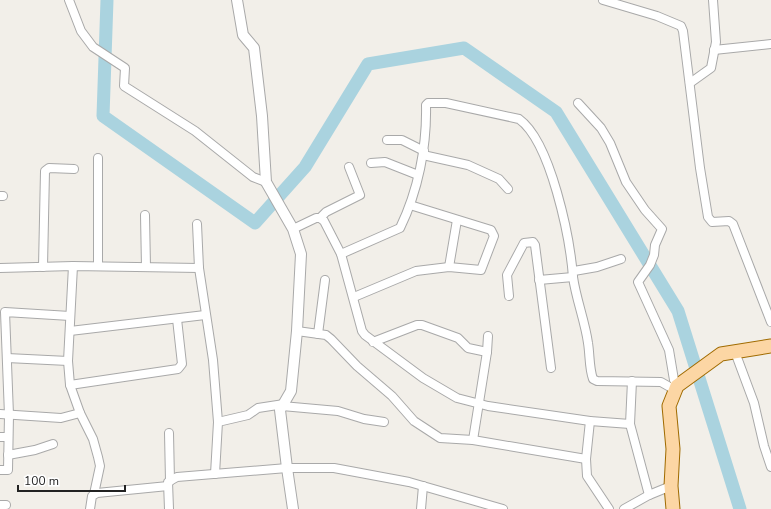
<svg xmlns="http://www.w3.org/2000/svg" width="771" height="509" font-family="'Nunito Sans',sans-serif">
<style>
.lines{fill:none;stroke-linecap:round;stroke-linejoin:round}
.river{stroke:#aad3df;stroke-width:13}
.minor-casing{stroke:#a9a9a9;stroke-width:10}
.tertiary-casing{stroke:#a9a9a9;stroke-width:12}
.primary-casing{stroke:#a06b00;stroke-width:15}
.minor{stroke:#fff;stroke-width:8}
.tertiary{stroke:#fff;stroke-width:10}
.primary{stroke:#fcd6a4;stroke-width:13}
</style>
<rect width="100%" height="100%" fill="#f2efe9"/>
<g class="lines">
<path class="river" d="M107,0l-4,116 152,107 50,-56 63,-103 96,-16 92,64 122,199 62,198"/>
<g class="minor-casing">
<g id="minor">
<path d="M69,0l12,31 12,16 32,21 -1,18 71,45 58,46 13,5"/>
<path d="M603,0l54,16 24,10 2,5 17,137 8,49 4,5 17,-1 4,3 38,98"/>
<path d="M714,50l57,-6"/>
<path d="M690,83l21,-15 5,-26 -3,-42"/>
<path d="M578,103l23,25 9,15 16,39 19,28 17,19 -7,16 -1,10 -4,10 -12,17 31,68 5,30 3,6"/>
<path d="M387,140h15l22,11"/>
<path d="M423,155l45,10 31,14 9,10"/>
<path d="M371,163l14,-1 33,13"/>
<path d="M0,196h3"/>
<path d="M145,215l1,52"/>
<path d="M320,218l6,-6 34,-17 -11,-28"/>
<path d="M197,224l2,44 14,92 5,62 -3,52"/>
<path d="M293,229l23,-11h4l4,3 17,33 21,77 3,4 58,43 34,20 31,8 102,15 40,3"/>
<path d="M341,254l59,-26c18,-37 27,-81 26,-123l2,-2h18l73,16c32,23 51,119 54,158 3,22 12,44 15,66 2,12 1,25 5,36l4,2 64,1 14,8"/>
<path d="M73,266l-5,95 2,24 10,28 13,26 5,18 2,9 -6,28"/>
<path d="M98,266v-108"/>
<path d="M43,267l2,-96 4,-3 25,1"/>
<path d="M449,267l8,-47"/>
<path d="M0,268l73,-2 126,2"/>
<path d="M574,271l23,-4 24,-8"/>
<path d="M539,280l34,-3"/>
<path d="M509,296l-2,-21 17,-32 9,-1 2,3 16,123"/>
<path d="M354,297l62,-26 33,-4 32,3 13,-34 -3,-6 -81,-25"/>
<path d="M70,331l135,-16"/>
<path d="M297,331l29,4 5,4 26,27 35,30 22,25 26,17 33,2 113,19"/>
<path d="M318,334l7,-54"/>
<path d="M373,342l44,-17h5l36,13 10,10 19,4"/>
<path d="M735,352l19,51 10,43 7,21"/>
<path d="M7,358l61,3"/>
<path d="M632,381l-2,43 19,71"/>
<path d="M70,385l108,-16 4,-5 -5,-45"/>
<path d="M282,406l56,5 26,8 20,3"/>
<path d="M0,414l61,4 19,-5"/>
<path d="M590,421l-4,38 1,17 22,33"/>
<path d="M218,422l30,-7 10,-7 26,-4"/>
<path d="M169,433l1,48"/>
<path d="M0,437h8"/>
<path d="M473,440l14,-88 1,-16"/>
<path d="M8,455l27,-5 18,-6"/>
<path d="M0,470h8l1,-55 -4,-103 65,4"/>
<path d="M0,505h6"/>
<path d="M90,509l2,-13 5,-3 71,-7"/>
<path d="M169,509l-1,-27 9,-5 110,-9h47l75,14 94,27"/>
<path d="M421,509l2,-23"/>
<path d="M624,509l25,-14 22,-9"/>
</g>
</g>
<g class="tertiary-casing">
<path id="tertiary" d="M237,0l6,35 11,13 8,68 4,66 27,47 8,25 -4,77 -6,60 -11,19 7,58 6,41"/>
</g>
<g class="primary-casing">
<path id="primary" d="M673,509l-2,-23 2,-37 -4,-43 8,-20 44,-32 50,-8"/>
</g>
<use href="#minor" class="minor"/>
<use href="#tertiary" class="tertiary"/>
<use href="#primary" class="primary"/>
</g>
<path d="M18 485v6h107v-6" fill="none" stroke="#222222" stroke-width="2"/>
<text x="24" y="485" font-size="12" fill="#222222" stroke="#ffffff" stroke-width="3" paint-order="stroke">100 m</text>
</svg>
